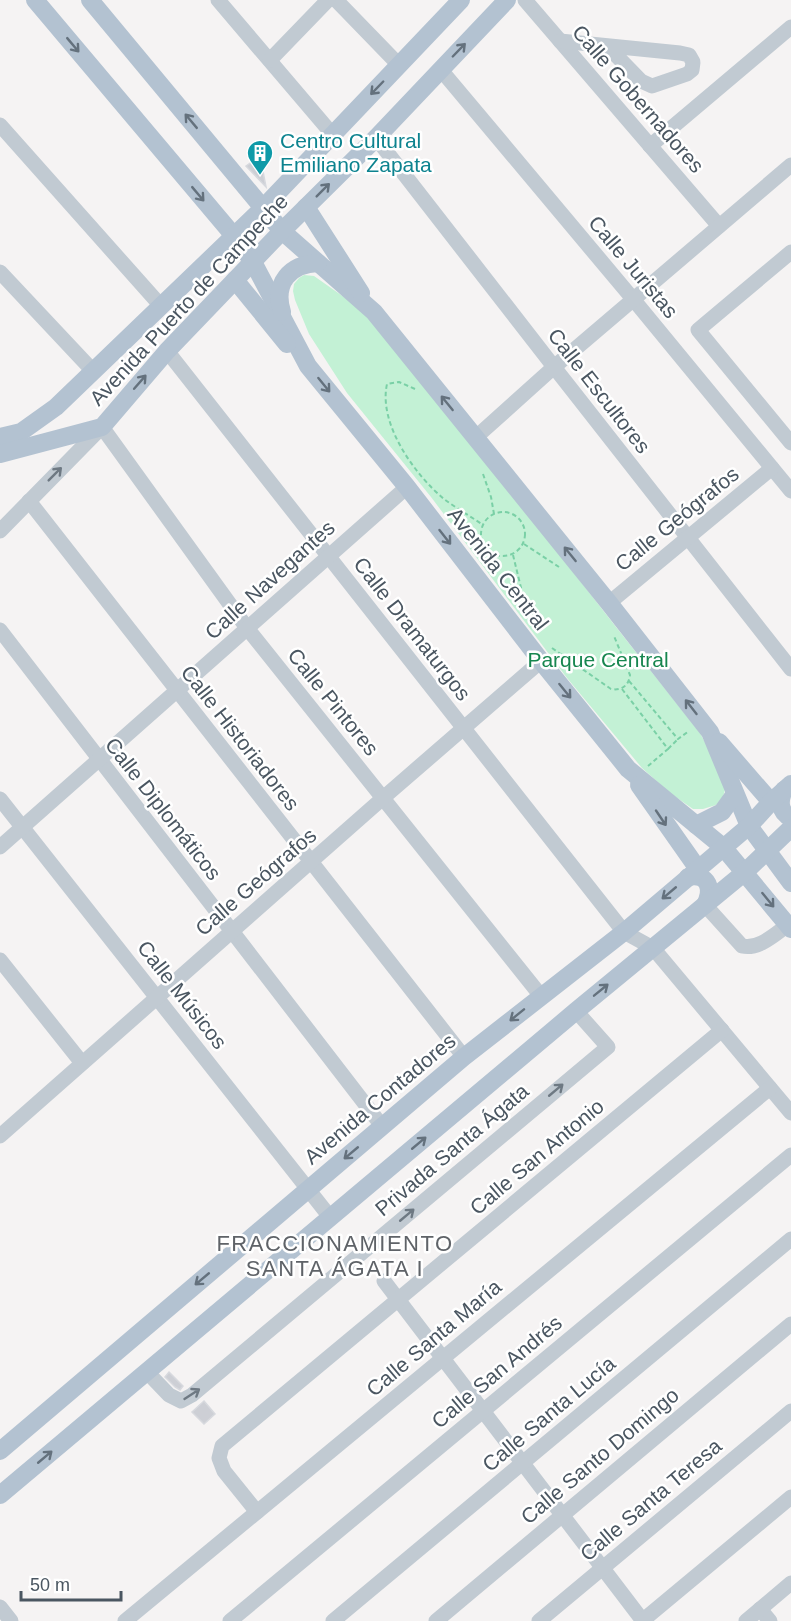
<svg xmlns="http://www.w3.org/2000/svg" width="791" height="1621" font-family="Helvetica,sans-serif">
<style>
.park{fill:#c3f1d5}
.building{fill:#cdcfd5;stroke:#d7d9de;stroke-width:1.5}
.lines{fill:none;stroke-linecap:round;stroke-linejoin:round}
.path{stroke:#7ad0a6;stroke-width:2;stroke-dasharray:4.5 3;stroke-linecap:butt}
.minor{stroke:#c1cad2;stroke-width:15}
.major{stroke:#b3c2d1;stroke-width:18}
.oneway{stroke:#64717d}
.oneway2{stroke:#6e7983}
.labels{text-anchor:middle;stroke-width:5;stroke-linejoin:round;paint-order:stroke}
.street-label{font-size:21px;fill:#4a5661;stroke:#fff}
.culture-label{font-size:21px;fill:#0d838f;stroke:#fff;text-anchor:start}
.park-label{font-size:21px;fill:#17864f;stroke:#fff}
.neighbourhood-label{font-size:22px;letter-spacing:1.5px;fill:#5f6368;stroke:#fff}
</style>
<rect width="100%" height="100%" fill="#f5f3f3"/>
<path class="park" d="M304,275l10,1 37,26 38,34 227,291 84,106 15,29 10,28 -2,7 -7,8 -13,4h-10l-23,-16 -28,-25 -75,-90 -136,-181 -84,-104 -38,-59 -14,-34 -2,-9 1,-7 5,-6z"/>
<g class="building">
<path d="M260,156l6,31 -20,-21z"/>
<path d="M169,1372l14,14 -3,4 -5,-3 -10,-10z"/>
<path d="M204,1401l11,13 -11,10 -12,-12z"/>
</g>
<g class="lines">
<g class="path">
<path d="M415,389l-16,-7 -12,2c-9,40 28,91 57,115 12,9 26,17 39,26"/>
<path d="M483,474l8,23 3,17"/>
<circle cx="503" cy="534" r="22"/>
<path d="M524,544l35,23"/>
<path d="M513,555l12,49 8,18"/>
<path d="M552,648l59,41c11,2 18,-4 19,-14l-16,-39"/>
<path d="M629,681l49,58 11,-8"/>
<path d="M622,689l46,60 -20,17"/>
<path d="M668,749l10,-10"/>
</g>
<g class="minor">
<path d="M218,0l115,135"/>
<path d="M336,0l63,65"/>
<path d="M525,0l194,226"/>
<path d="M560,41l120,12 9,2 4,7 -1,8 -5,4 -35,12 -11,-5 -34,-35"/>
<path d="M270,60l58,-60"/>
<path d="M441,70l192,229 158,192"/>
<path d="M0,125l161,181"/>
<path d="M376,138l178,229 237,302"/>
<path d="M650,146l141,-119"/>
<path d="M791,252l-93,78 93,113"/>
<path d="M0,272l93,99"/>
<path d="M167,351l457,581 29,16 138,165"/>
<path d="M475,438l79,-71 237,-202"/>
<path d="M29,501l435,556"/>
<path d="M0,531l102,-104 145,201 294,368"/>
<path d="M609,603l163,-135"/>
<path d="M0,630l382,496"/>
<path d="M0,799l330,418"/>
<path d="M0,847l407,-360"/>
<path d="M705,905l37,41c17,4 33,-12 46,-21"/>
<path d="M0,960l82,103"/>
<path d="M0,1136l383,-338 158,-137"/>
<path d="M384,1281l259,340"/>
<path d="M147,1372l22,23 12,6 11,-6 416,-348 -32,-36"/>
<path d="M257,1512l-33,-41 -5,-13 3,-12 500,-416"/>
<path d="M0,1607l11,14"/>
<path d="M760,1609l10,12"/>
<path d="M125,1621l645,-533"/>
<path d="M230,1621l561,-466"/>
<path d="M333,1621l458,-382"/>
<path d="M436,1621l355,-297"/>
<path d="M539,1621l252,-210"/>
<path d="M642,1621l149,-124"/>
<path d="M746,1621l45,-38"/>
</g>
<g class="major">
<path d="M35,0l199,236 19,26 55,104 99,121 134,174 87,108 95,78 68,82"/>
<path d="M90,0l192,231 92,81 235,291 101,129 39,94 42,57"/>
<path d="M306,207l55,86"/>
<path d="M235,280l52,64"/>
<path d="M282,312c-9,-29 8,-48 36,-49"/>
<path d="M0,437l21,-5 35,-25 207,-199 198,-208"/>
<path d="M0,454l102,-27 65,-76 115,-120 94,-93 131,-138"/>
<path d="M719,742l52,60"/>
<path d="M639,785l59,84"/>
<path d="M784,790c-5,11 -5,22 7,28"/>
<path d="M696,825l26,-13 13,-18"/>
<path d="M688,877c21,-4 25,12 17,28"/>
<path d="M0,1451l464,-394 160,-125 125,-106 22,-24 20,-18"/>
<path d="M0,1495l576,-484 169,-139 46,-44"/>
</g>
</g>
<defs><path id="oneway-shaft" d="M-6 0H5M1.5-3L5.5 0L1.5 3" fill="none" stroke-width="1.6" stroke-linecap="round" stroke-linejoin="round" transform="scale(1.5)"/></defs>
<g class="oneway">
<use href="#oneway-shaft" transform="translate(73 45) rotate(50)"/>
<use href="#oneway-shaft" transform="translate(459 50) rotate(-46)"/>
<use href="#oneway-shaft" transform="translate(377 88) rotate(134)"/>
<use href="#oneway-shaft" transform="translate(191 121) rotate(-130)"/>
<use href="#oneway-shaft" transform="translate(323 190) rotate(-45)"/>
<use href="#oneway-shaft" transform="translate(198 194) rotate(50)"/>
<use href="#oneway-shaft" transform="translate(140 382) rotate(-49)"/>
<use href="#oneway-shaft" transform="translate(324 385) rotate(51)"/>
<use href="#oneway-shaft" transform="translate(447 403) rotate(-129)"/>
<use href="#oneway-shaft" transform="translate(445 537) rotate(52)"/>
<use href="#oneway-shaft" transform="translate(570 554) rotate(-129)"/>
<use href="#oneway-shaft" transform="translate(565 691) rotate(51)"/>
<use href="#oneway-shaft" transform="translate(691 707) rotate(-128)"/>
<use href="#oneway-shaft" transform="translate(661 818) rotate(56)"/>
<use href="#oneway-shaft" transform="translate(669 893) rotate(140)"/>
<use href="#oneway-shaft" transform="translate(768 900) rotate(51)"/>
<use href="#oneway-shaft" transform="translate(601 990) rotate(-39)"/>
<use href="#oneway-shaft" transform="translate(517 1015) rotate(141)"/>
<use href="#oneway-shaft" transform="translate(419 1143) rotate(-40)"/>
<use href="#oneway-shaft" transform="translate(351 1153) rotate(140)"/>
<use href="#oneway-shaft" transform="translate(202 1279) rotate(140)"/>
<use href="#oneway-shaft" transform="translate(45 1457) rotate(-40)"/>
</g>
<g class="oneway2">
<use href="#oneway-shaft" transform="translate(55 474) rotate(-45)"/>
<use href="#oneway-shaft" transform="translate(556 1090) rotate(-40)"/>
<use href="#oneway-shaft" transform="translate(407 1215) rotate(-40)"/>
<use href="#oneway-shaft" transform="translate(192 1394) rotate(-33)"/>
</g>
<defs>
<g id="building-pin" transform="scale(1.35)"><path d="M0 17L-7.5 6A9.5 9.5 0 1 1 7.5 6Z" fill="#0f9aa8" stroke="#fff"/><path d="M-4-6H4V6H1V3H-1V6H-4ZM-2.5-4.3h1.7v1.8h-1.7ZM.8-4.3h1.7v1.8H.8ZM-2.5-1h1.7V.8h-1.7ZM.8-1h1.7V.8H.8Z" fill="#fff"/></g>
</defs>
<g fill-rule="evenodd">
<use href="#building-pin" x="260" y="153"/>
</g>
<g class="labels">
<g class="street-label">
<text transform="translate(638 99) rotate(49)" y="7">Calle Gobernadores</text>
<text transform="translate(633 267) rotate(50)" y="7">Calle Juristas</text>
<text transform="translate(189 300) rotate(-47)" y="7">Avenida Puerto de Campeche</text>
<text transform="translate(599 391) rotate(52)" y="7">Calle Escultores</text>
<text transform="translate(677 519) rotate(-39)" y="7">Calle Geógrafos</text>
<text transform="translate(498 569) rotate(52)" y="7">Avenida Central</text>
<text transform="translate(270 580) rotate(-42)" y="7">Calle Navegantes</text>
<text transform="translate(412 629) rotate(52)" y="7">Calle Dramaturgos</text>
<text transform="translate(333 702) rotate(51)" y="7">Calle Pintores</text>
<text transform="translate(240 738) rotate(52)" y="7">Calle Historiadores</text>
<text transform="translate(163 809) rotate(52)" y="7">Calle Diplomáticos</text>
<text transform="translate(256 882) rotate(-41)" y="7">Calle Geógrafos</text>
<text transform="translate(182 995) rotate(52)" y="7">Calle Músicos</text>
<text transform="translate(380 1099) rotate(-40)" y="7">Avenida Contadores</text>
<text transform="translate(452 1150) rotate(-40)" y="7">Privada Santa Ágata</text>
<text transform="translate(537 1157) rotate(-40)" y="7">Calle San Antonio</text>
<text transform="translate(434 1338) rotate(-40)" y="7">Calle Santa María</text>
<text transform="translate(497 1372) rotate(-40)" y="7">Calle San Andrés</text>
<text transform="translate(549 1414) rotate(-40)" y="7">Calle Santa Lucía</text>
<text transform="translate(600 1456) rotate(-40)" y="7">Calle Santo Domingo</text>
<text transform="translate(651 1500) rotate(-40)" y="7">Calle Santa Teresa</text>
</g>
<g class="culture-label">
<text x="280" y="148">Centro Cultural<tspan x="280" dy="24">Emiliano Zapata</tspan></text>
</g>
<g class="park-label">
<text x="598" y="667">Parque Central</text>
</g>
<g class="neighbourhood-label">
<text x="335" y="1251">FRACCIONAMIENTO<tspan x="335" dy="25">SANTA ÁGATA I</tspan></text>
</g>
</g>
<path d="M21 1591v9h100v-9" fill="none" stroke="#4a5661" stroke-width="3"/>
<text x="30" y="1591" font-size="18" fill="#4a5661" stroke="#ffffff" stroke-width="4.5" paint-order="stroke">50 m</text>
</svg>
